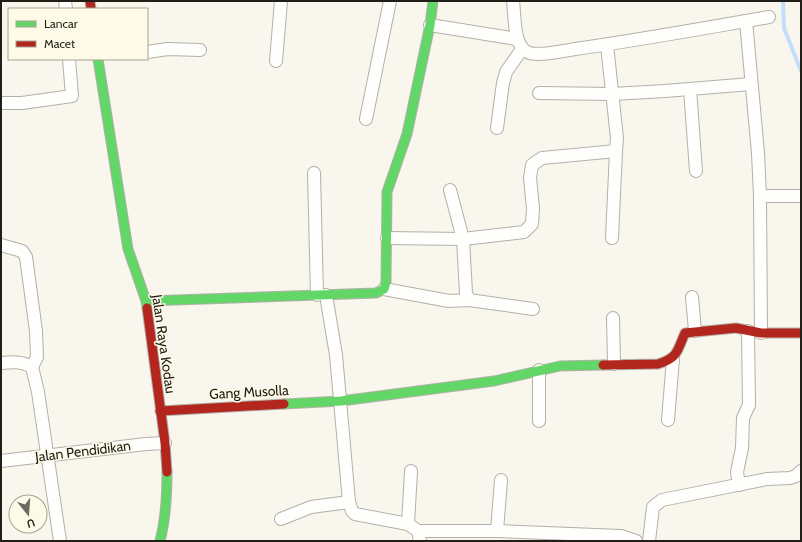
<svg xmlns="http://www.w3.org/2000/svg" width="802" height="542" font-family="Cabin,sans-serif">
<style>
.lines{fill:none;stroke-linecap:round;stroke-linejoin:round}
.stream{stroke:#c3def8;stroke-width:4}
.street-casing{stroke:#b3b0a8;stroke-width:14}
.fast-casing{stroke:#b3b0a8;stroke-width:11}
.jam-casing{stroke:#b3b0a8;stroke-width:11}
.street{stroke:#fefefc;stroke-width:12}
.fast{stroke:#63d668;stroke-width:9}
.jam{stroke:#b3261e;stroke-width:9}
.labels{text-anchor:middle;stroke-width:3;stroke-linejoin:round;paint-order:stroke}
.street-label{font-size:14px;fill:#201e16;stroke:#fefae8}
</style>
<rect width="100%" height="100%" fill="#f9f6ed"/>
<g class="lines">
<path class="stream" d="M783,1l1,27 17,43"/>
<g class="street-casing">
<g id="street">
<path d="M65,1l1,8"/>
<path d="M513,1c2,14 0,44 14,51 10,5 36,-1 48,-3 65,-9 130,-21 194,-32"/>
<path d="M746,21l12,132 2,43 1,137"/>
<path d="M430,25l87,14"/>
<path d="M147,52l21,-3 32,1"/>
<path d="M276,61l5,-60"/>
<path d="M690,89l6,82"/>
<path d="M539,93l73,1 53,-3 86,-7"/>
<path d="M1,103h21l50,-7 -3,-37"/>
<path d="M366,119l24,-118"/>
<path d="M497,128l6,-45 3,-11 16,-23"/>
<path d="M314,173l3,122"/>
<path d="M760,196h41"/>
<path d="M387,238l76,1 61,-7 8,-8 1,-16 -3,-30 2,-13 10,-7 74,-7 1,-13 -10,-93"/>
<path d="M612,238l4,-87"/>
<path d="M1,245l21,6 4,6 10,74 1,26 -5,10"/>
<path d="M384,289l65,12 20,-1 -3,-7 -3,-54 -13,-49"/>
<path d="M326,295l10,60 13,147 3,9 3,3 53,10 10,7 2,10"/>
<path d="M692,297l3,34"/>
<path d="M469,300l64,9"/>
<path d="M613,318l1,46"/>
<path d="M1,363c11,-1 21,-2 31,4l6,25 22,149"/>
<path d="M539,370v51"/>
<path d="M668,420l5,-61"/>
<path d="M1,461l145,-17 19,-1"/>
<path d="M739,485l-2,-13 5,-24 1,-30 6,-13 -1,-74"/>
<path d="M281,519l30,-12 38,-5"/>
<path d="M408,524l3,-53"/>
<path d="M418,531h79l124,5 15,5"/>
<path d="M497,531l4,-51"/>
<path d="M649,541l4,-34 9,-7 105,-21 23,-1 6,-2 5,-5"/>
</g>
</g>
<g class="fast-casing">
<g id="fast">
<path d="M98,59l30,190 18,52 1,7"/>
<path d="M146,301l230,-8 8,-4 2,-7 1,-90 20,-58 23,-109 3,-24"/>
<path d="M284,404l57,-3 153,-20 66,-15 43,-1"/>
<path d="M160,541c6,-23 7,-45 7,-69"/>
</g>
</g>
<g class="jam-casing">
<g id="jam">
<path d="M90,1l1,8"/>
<path d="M147,308l18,135 2,29"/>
<path d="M603,365l55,-1c20,-6 19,-13 27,-31l51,-5 25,5h40"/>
<path d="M160,411l124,-7"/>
</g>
</g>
<use href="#street" class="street"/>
<use href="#fast" class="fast"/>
<use href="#jam" class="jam"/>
</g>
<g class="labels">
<g class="street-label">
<text transform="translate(164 344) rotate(82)" y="5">Jalan Raya Kodau</text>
<text transform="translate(249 392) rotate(-3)" y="5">Gang Musolla</text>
<text transform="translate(83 451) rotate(-7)" y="5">Jalan Pendidikan</text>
</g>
</g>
<rect width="802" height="542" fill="none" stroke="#201e16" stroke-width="4"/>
<rect x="8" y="8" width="140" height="52" fill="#fefae8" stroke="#a5a294"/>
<rect x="16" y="21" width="20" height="6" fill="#63d668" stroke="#a5a294"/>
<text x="44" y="28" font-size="12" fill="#201e16">Lancar</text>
<rect x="16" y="41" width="20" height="6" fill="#b3261e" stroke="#a5a294"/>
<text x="44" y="48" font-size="12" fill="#201e16">Macet</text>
<g transform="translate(28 514) rotate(163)"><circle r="19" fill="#fefae8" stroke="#a5a294"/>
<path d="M0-3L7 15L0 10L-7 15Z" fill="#6c6a61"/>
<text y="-6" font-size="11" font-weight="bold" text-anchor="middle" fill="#201e16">U</text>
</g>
</svg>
